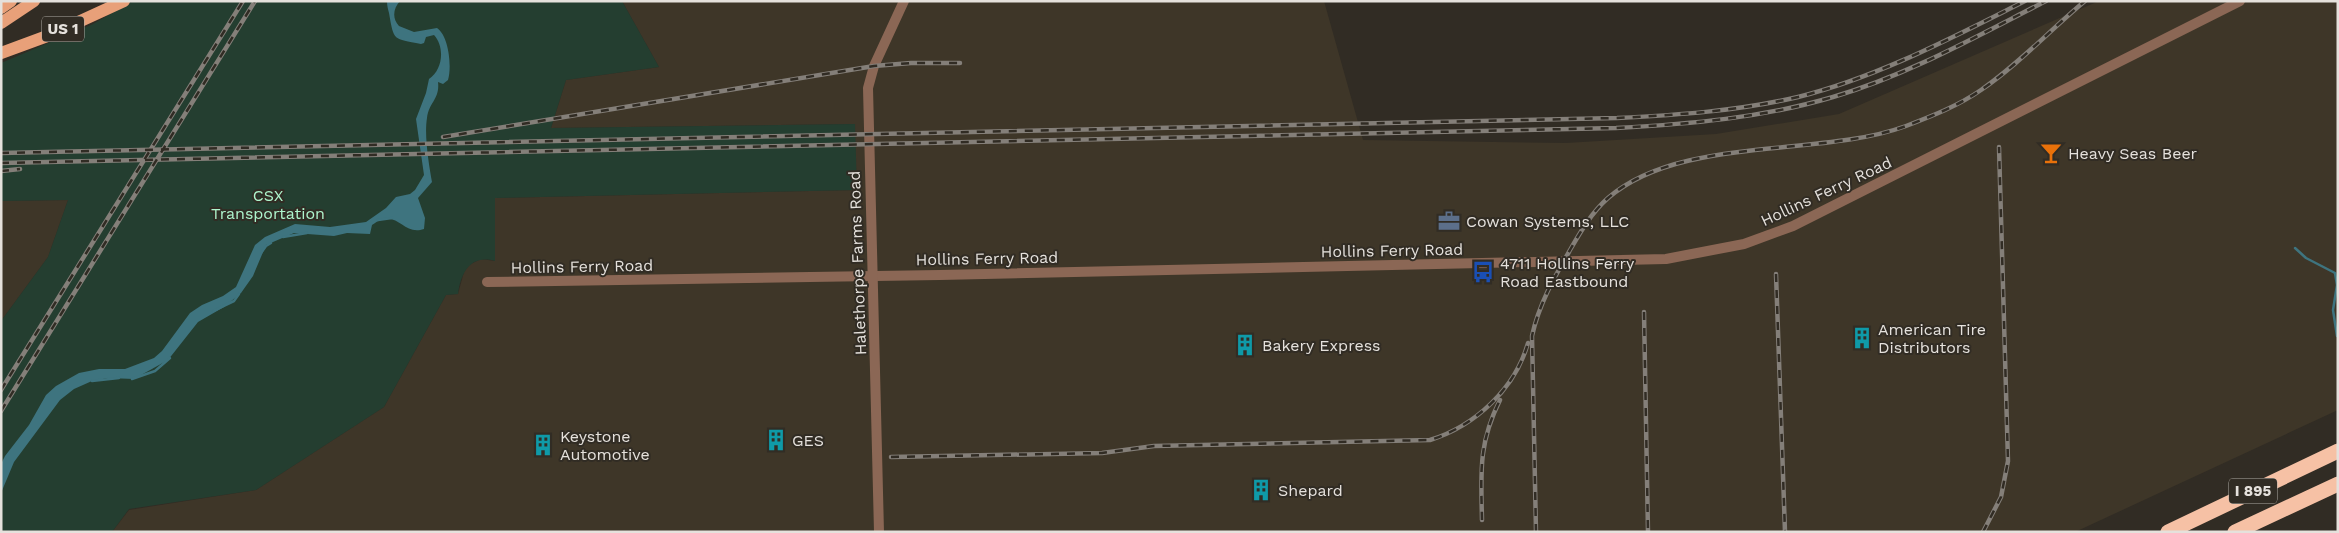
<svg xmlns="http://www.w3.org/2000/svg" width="2339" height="533" font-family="'Work Sans',sans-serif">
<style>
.built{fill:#3e3628}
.green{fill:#243e30}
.water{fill:#3e747f}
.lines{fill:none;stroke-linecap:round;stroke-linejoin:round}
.stream{stroke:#3e747f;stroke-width:2.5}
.minor{stroke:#8b6755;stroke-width:10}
.major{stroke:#e8a079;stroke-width:12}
.highway{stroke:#f6c1a5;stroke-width:15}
.rail-casing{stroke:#847f79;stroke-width:4.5}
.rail{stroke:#312c24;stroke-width:2.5;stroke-dasharray:8;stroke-linecap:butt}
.labels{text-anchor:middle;stroke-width:4;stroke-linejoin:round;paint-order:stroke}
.shield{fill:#312c24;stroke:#afaba5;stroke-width:1}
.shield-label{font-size:15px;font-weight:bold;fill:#e5e1dc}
.poi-label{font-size:16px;fill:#e5e1dc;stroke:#312c24;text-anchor:start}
.street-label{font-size:16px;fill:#e5e1dc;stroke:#312c24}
.park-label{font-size:16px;fill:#aef5cd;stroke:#312c24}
</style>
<rect width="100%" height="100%" fill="#312c24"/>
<g class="built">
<path d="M622,1h702l39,139 203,3 150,-9 123,-20 260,-113h239v409l-263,122h-1963l17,-22 127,-20 128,-83 62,-112 12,-1 6,-22 5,-7 12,-6 14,2v-63l362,-8 -3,-66 -303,4 15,-48 93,-13z"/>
<path d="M68,200l-20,57 -47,64v-120z"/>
</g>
<path class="green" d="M133,1h489l37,66 -93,13 -15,48 304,-4 2,66 -362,8v63c-25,-7 -34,12 -37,33l-12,1 -62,112 -128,83 -127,19 -17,23h-111v-211l47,-64 20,-57 -67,1v-138l92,-39z"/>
<path class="water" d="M387,1h13c-7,8 -8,17 -1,25l15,6 23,-4c12,8 15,39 11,52l-5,4 -5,-2c2,17 -9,20 -11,36 -3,18 2,47 5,64l-14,16 7,20 -1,11c-22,8 -26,-23 -52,-4l-2,9 -23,-1 -13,3 -40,-3 -28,12 -13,31 -12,17 -17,14 -26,15 -30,38 -34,19 -26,-1 -16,3 -18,8 -14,11 -46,62 -13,31v-29l4,-8 24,-31 17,-30 10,-9 23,-13 20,-4h26l29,-11 8,-7 28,-38 12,-8 21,-9 13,-9 19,-42 10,-8 30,-13 35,3 36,-5 20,-14 10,-11 14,-3 5,-4 9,-15 -8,-56 10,-26 3,-14c14,-9 16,-32 5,-44l-8,2 -2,6 -3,1c-28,-6 -27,-2 -32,-31 -1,-4 -2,-7 -2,-12z"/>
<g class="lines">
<g class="stream">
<path d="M378,220l14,-2"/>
<path d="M283,237l24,-4"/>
<path d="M2295,248l11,10 29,15 2,12 -4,25 4,26"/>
<path d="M261,253l5,-7 5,-3"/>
<path d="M213,311l21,-10 5,-7"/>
<path d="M132,379l23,-8 15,-13"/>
<path d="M92,381l27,-3"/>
</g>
<g class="minor">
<path d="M487,282l453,-7 726,-16 78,-15 49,-18 447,-225"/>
<path d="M879,532l-11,-444 6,-22 30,-65"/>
</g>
<g class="major">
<path d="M1,8l10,-7"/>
<path d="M1,23l33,-22"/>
<path d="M1,53l49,-18 74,-34"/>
</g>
<g class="highway">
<path d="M2168,532l170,-81"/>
<path d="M2235,532l103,-48"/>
</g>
<g class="rail-casing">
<g id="rail">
<path d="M443,137l431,-71 37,-3h49"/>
<path d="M1,153l1616,-35c61,-3 121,-7 181,-21 80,-20 153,-59 227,-96"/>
<path d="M1,163l1615,-35c74,-4 146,-10 217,-31 75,-22 144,-61 213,-96"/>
<path d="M1,171l19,-2"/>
<path d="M1776,274l9,258"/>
<path d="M1644,312l4,220"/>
<path d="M1,390l242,-389"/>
<path d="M1,411l254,-410"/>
<path d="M891,457l211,-4 52,-7 276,-6c45,-14 85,-51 98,-97"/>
<path d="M1482,520c-1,-47 -4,-76 18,-120"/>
<path d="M1536,532l-4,-196c7,-32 22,-58 38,-86 11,-19 22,-38 38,-52 73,-63 211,-40 298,-72 26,-10 52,-20 75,-36 38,-26 69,-60 104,-89"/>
<path d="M1983,532l18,-35 7,-36 -9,-314"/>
</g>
</g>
<use href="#rail" class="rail"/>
</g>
<defs>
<g id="bar-bare" transform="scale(1.725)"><path d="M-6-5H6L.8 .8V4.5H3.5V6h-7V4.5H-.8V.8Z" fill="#e8710a" stroke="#312c24" stroke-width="2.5" paint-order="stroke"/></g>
<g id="office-bare" transform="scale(1.725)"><path d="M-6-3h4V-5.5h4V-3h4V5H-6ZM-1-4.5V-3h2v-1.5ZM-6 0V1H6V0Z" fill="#5c6f8a" stroke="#312c24" stroke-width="2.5" paint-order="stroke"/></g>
<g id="bus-bare" transform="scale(1.725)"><path d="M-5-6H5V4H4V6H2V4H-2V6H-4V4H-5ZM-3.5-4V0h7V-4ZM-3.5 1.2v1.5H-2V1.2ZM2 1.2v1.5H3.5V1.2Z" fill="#1a4fb4" stroke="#312c24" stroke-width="2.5" paint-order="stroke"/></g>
<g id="building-bare" transform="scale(1.725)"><path d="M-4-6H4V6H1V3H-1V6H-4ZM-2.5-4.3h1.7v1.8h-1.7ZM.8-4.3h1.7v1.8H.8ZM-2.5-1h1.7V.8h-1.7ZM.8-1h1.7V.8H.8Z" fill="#0f9aa8" stroke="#312c24" stroke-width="2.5" paint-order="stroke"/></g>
</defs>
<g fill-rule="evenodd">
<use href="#bar-bare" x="2051" y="153"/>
<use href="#office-bare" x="1449" y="221"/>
<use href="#bus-bare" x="1483" y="272"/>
<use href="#building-bare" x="1862" y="338"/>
<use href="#building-bare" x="1245" y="345"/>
<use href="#building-bare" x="776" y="440"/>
<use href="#building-bare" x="543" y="445"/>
<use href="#building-bare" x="1261" y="490"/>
</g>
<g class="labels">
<g class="shield">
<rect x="42" y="16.5" width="42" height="25" rx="4"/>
<rect x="2229" y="478.5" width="48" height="25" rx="4"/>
</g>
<g class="shield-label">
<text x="63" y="34">US 1</text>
<text x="2253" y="496">I 895</text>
</g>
<g class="poi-label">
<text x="2068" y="159">Heavy Seas Beer</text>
<text x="1466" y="227">Cowan Systems, LLC</text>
<text x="1500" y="269">4711 Hollins Ferry<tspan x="1500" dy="18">Road Eastbound</tspan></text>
<text x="1878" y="335">American Tire<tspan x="1878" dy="18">Distributors</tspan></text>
<text x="1262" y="351">Bakery Express</text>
<text x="560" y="442">Keystone<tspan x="560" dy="18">Automotive</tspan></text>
<text x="792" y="446">GES</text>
<text x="1278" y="496">Shepard</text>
</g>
<g class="street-label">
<text transform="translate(1826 191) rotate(-25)" y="6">Hollins Ferry Road</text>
<text transform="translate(1392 250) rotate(-1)" y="6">Hollins Ferry Road</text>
<text transform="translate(987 258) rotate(-1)" y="6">Hollins Ferry Road</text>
<text transform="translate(857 263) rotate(-92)" y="6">Halethorpe Farms Road</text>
<text transform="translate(582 266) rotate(-1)" y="6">Hollins Ferry Road</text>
</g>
<g class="park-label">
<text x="268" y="201">CSX<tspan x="268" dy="18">Transportation</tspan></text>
</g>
</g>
<rect width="2339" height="533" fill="none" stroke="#e5e1dc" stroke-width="5"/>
</svg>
